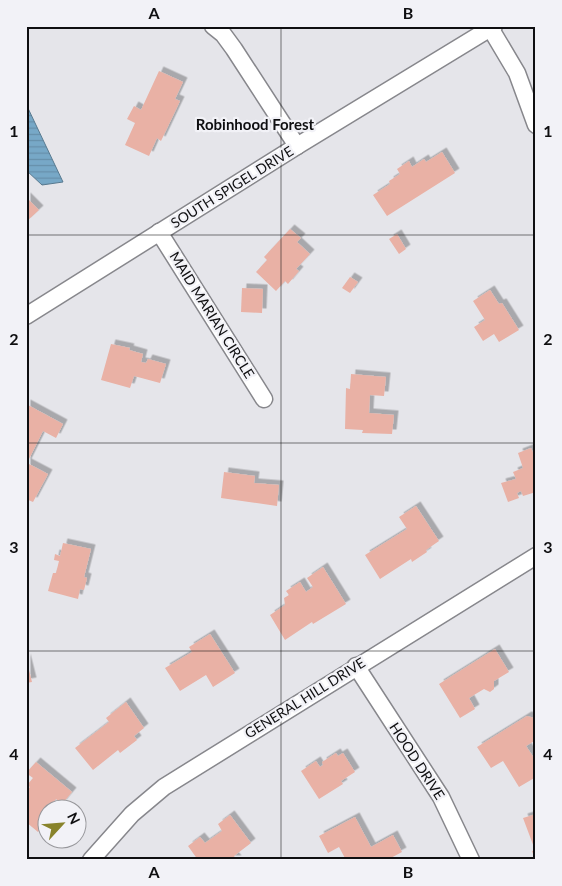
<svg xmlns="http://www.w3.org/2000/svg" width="562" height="886" font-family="Lato,sans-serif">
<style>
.water{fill:url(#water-rules);stroke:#587a90}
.building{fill:#e9b1a5;filter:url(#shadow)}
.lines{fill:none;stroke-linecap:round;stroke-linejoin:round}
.minor-casing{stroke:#87878c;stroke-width:19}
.minor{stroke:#fff;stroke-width:16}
.grid{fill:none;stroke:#0f0f11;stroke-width:1;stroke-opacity:0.55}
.labels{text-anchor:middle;stroke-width:4.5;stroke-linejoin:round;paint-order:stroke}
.street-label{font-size:14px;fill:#0f0f11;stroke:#f2f2f7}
.neighbourhood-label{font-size:15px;font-weight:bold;fill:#0f0f11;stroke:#f2f2f7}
.neatline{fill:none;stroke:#0f0f11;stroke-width:2}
.grid-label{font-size:16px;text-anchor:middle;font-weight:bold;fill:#0f0f11}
</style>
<defs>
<pattern id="water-rules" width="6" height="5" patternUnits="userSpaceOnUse" patternTransform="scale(1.25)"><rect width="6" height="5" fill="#77a8c7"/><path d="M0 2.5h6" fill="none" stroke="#668faa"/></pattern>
<filter id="shadow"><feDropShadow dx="4.5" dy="-4.5" stdDeviation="0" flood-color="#0004"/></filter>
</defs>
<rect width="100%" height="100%" fill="#e5e5ea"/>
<path class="water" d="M26,104l37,78 -21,3 -16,-15z"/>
<g class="building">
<path d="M159,71l24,11 -8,17 5,2 -19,40 -4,-3 -8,18 -24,-11 10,-22 -8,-4 7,-13 7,4z"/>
<path d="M442,152l13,21 -68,43 -14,-21 17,-11 -1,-3 11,-7 -3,-5 12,-8 3,6 12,-8 2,3z"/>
<path d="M26,197l13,13 -13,12z"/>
<path d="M290,229l11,9 -4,4 13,12 -14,15 3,2 -11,13 -3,-3 -9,10 -20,-19 11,-12 -3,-3z"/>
<path d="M397,234l9,15 -7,5 -10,-15z"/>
<path d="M350,277l8,5 -8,11 -8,-5z"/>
<path d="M242,288l21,1 -1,24 -21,-1z"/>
<path d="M490,290l9,14 3,-1 17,27 -20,12 -5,-8 -11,7 -9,-14 11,-7 -12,-19z"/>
<path d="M111,344l19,4 -1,2 14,4 -2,8 5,1 2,-4 18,5 -6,19 -26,-7 -4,12 -29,-8z"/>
<path d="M351,374l35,3 -2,19 -14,-1 -1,18 25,2 -2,19 -30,-1 1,-3 -18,-1 1,-41 4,1z"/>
<path d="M26,404l37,20 -7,14 -13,-7 -16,32 21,11 -15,28 -7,-3z"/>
<path d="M531,448l5,11v33l-13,4 -2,-5 -4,2 2,5 -11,4 -7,-19 15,-4 -3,-7 10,-4 -5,-15z"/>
<path d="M224,472l31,4 -1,7 25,2 -2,21 -56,-8z"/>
<path d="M416,506l23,35 -13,9 1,2 -15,10 -1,-3 -31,20 -15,-24 42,-26 -8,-12z"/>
<path d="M63,543l28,6 -7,28 3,1 -3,12 -4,-1 -2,10 -30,-8 5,-18h3l3,-12 -5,-1 1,-6 5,2z"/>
<path d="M323,567l23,37 -33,20 -1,-2 -27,18 -15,-25 15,-10 -1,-7 5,-3 -3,-4 14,-9 6,10 7,-5 -6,-9z"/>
<path d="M210,634l25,39 -22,14 -7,-12 -26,16 -15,-23 27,-16 -3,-5z"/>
<path d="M495,649l14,23 -15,9v8l-4,3 -6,-3 -15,9 6,11 -15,9 -21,-34z"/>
<path d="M26,658l6,24 -6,1z"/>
<path d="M126,702l18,26 -10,8 3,4 -17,13 -2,-3 -25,20 -18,-22 34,-26 -3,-4z"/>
<path d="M527,716l7,2 2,3v10l-2,2 2,7 -10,6 10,15v16l-17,10 -16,-26 -12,7 -14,-21z"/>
<path d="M336,753l2,3 5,-3 12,19 -14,9 2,3 -24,15 -18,-28 15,-10 4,6 3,-2 -1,-3z"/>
<path d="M36,762l36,30 -10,12 -6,-5 -8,9 -6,8 6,4 -10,12 -12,-10v-31l4,-4 -3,-2 6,-7 -7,-5z"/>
<path d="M536,814v46h-1l-3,-9 3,-1 -12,-32z"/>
<path d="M230,815l21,28 -17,13 3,4h-39l-10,-14 12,-9 5,6 17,-12 -4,-7z"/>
<path d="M355,817l16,30 22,-12 9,17 -15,8h-41l-7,-13 -11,6 -9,-17z"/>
</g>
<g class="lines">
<g class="minor-casing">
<g id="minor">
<path d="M213,26l10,8 11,15 63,97"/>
<path d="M489,26l28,47 19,52"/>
<path d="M159,232l105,167"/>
<path d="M26,316l271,-170 197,-120"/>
<path d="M356,666l85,131 30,63"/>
<path d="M91,860l41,-46 32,-27 372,-231"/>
</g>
</g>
<use href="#minor" class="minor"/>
</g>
<path class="grid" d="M281,26v834M26,235h510M26,443h510M26,651h510"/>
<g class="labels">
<g class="street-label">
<text transform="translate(232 187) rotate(-32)" y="5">SOUTH SPIGEL DRIVE</text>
<text transform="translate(212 315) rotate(58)" y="5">MAID MARIAN CIRCLE</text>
<text transform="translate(305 698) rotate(-32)" y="5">GENERAL HILL DRIVE</text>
<text transform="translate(417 761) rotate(57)" y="5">HOOD DRIVE</text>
</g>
<g class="neighbourhood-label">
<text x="255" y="130">Robinhood Forest</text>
</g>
</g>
<rect width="562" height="886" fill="none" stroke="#f2f2f7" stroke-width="55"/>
<g transform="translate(62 824) rotate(64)"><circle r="24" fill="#f2f2f7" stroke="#97979b"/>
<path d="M0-4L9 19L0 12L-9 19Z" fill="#88832b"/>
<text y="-8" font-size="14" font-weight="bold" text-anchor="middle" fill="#0f0f11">N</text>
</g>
<rect x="28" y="28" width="506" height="830" class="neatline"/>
<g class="grid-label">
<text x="154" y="19">A</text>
<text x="408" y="19">B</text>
<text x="14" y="137">1</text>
<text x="548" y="137">1</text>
<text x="14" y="345">2</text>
<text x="548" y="345">2</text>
<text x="14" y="553">3</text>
<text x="548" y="553">3</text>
<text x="14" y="760">4</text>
<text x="548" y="760">4</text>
<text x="154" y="878">A</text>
<text x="408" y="878">B</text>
</g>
</svg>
